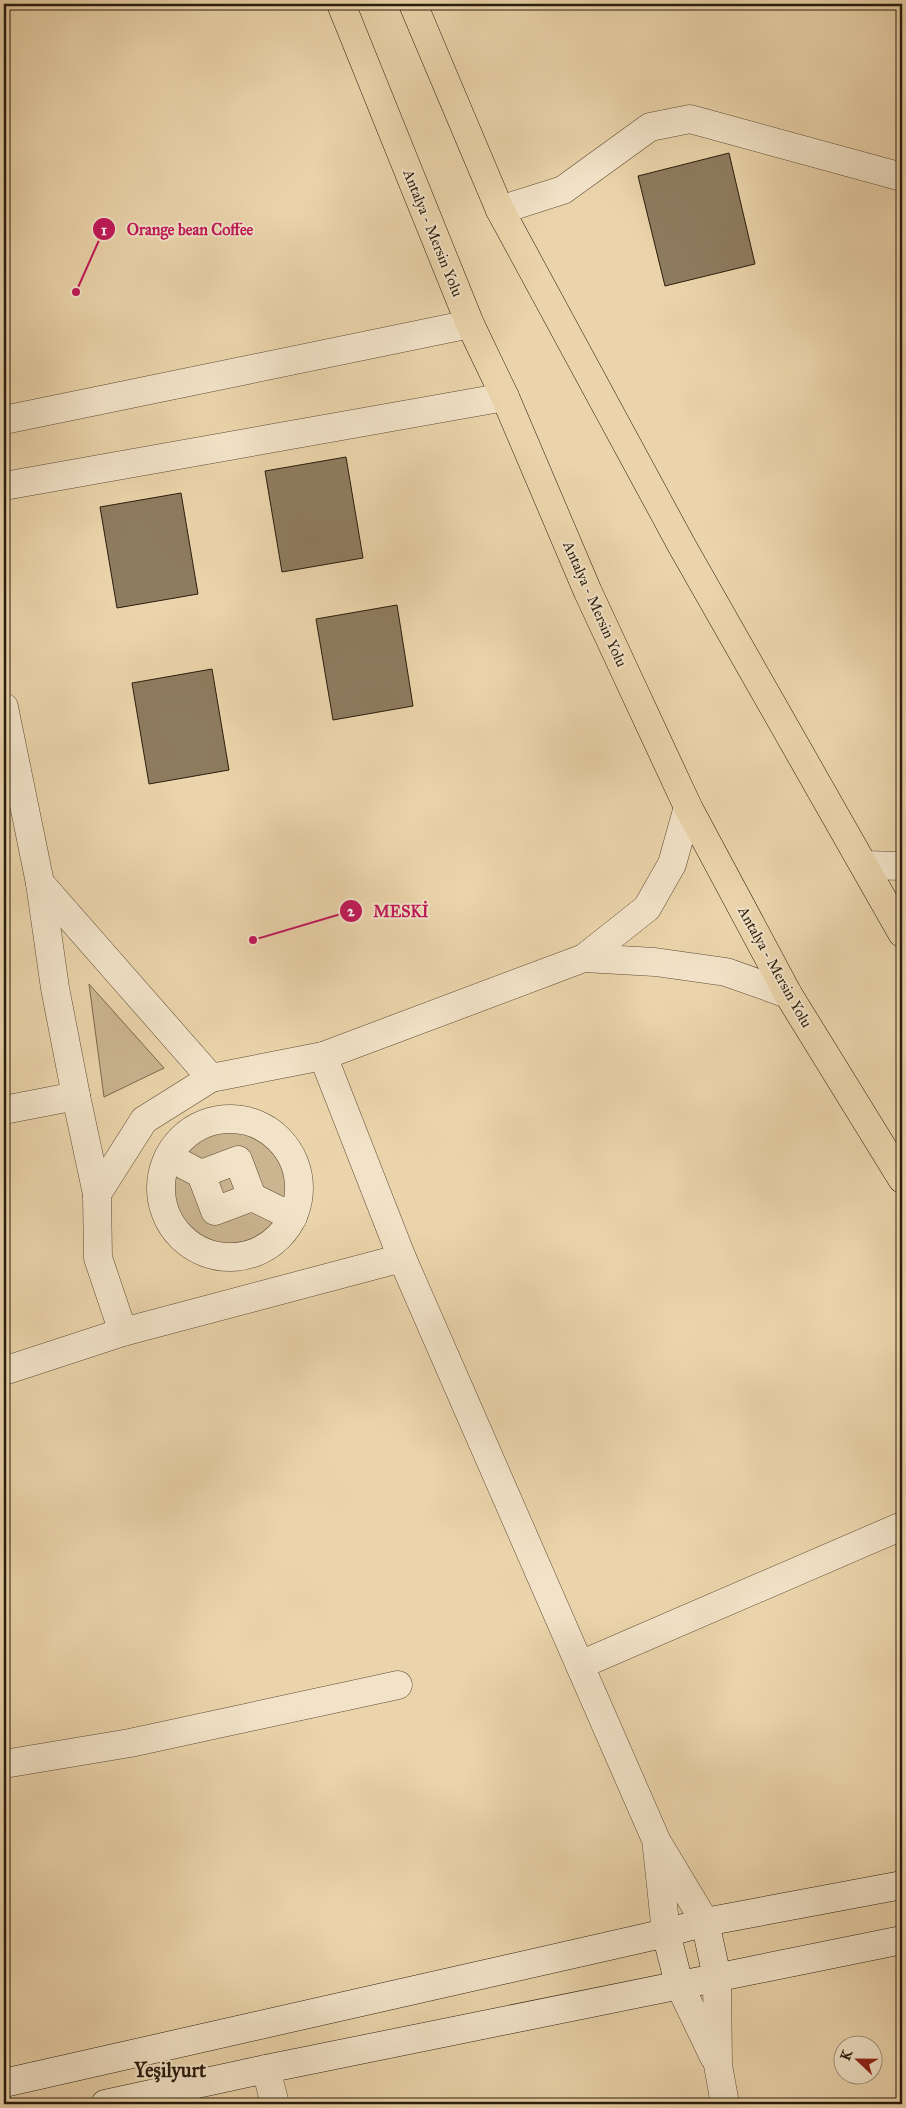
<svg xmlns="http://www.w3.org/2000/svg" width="906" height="2108" font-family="'IM FELL Great Primer',serif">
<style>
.green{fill:#cab590;stroke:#7a684e}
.building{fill:#8e7c5f;stroke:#291c0d}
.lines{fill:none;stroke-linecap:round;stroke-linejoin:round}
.street-casing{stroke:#5a4a34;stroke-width:29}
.secondary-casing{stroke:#291c0d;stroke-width:29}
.highway-casing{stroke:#291c0d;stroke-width:29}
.street{stroke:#f2e3c8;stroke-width:28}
.secondary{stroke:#f2e3c8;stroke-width:28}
.highway{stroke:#ebd4ab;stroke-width:28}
.labels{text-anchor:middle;stroke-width:4;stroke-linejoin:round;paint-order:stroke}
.street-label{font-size:15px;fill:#291c0d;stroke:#f2e3c8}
.district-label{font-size:20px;font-weight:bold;fill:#291c0d;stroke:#f2e3c8}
.leader{fill:none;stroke:#c2185b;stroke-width:2}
.callout-dot{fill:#c2185b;stroke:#f2e3c8;stroke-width:2}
.mark-label{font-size:15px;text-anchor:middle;font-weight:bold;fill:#fff}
.callout-label{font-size:16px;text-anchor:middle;font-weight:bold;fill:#c2185b;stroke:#f2e3c8;stroke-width:4;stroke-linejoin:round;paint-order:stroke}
</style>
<rect width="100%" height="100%" fill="#ebd4ab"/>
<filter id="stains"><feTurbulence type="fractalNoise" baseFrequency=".004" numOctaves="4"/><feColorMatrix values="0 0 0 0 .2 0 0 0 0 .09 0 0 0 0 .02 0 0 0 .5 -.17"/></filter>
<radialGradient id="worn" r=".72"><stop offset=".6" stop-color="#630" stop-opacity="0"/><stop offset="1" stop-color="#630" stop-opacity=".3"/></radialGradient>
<g class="green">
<path d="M89,984l75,84 -60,29z"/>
<circle cx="229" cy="1188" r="59"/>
</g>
<g class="building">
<path d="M729,153l26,111 -90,22 -27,-110z"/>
<path d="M346,457l17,101 -81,14 -17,-101z"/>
<path d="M181,493l17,101 -81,14 -17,-101z"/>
<path d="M397,605l16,101 -80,14 -17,-101z"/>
<path d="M212,669l17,101 -80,14 -17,-101z"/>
</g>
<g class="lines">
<g class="street-casing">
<g id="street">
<path d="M500,210l63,-20 87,-63 40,-8 212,58"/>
<path d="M4,420l466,-96"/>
<path d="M4,486l501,-89"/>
<path d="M4,707l36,176 15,105 21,108 21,98"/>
<path d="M864,865l38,1"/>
<path d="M40,883l171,195"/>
<path d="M584,958l71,4 71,10 62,22"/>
<path d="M323,1056l79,202 255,584 48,80"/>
<path d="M4,1110l72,-14"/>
<circle cx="230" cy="1188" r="69"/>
<path d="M169,1157l32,17 14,37 37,-14 -14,-37 -37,14"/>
<path d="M252,1197l41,20"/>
<path d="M123,1332l-25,-74 -1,-64 47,-74 67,-42 112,-22 261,-98 63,-50 25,-44 16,-57"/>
<path d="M4,1371l119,-39 279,-74"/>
<path d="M580,1665l322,-139"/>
<path d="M4,1764l126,-21 268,-58"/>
<path d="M657,1848l9,85"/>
<path d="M717,1977l1,88 7,39"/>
<path d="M679,1984l35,73"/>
<path d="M266,2069l9,35"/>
</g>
</g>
<g class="secondary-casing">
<g id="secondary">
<path d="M705,1922l12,55"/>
<path d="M666,1933l13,51"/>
<path d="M4,2083l662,-150 39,-11 197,-37"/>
<path d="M105,2104l161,-35 636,-129"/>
</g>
</g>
<g class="highway-casing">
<g id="highway">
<path d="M341,4l129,320 35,73 83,195 100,215 100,187 114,185"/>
<path d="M413,4l87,206 182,336 220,387"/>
</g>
</g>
<use href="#street" class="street"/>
<use href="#secondary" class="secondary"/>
<use href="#highway" class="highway"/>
</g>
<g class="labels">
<g class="street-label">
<text transform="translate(433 233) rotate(68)" y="5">Antalya - Mersin Yolu</text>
<text transform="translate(595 604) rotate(66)" y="5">Antalya - Mersin Yolu</text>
<text transform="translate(775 967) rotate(61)" y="5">Antalya - Mersin Yolu</text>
</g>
<g class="district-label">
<text x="170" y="2077">Yeşilyurt</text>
</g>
</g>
<path class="leader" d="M76 292L104 229M253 940L351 911"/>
<g class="callout-dot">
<circle cx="76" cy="292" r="5"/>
<circle cx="253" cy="940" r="5"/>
<circle cx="104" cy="229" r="12"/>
<circle cx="351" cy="911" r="12"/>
</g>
<g class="mark-label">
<text x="104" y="235">1</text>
<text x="351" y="916">2</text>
</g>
<g class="callout-label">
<text x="190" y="235">Orange bean Coffee</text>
<text x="401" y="917">MESKİ</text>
</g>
<rect width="906" height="2108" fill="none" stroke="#ebd4ab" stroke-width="20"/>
<rect x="5" y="5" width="896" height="2098" fill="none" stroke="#291c0d" stroke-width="2.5"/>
<rect x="10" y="10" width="886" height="2088" fill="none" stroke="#291c0d"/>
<g transform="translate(858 2060) rotate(292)"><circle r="24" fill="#f2e3c8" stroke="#a2937d"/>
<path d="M0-4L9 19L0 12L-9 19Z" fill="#8f2418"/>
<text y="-8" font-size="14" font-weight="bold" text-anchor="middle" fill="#291c0d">K</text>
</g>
<rect width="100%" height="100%" filter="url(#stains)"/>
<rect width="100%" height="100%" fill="url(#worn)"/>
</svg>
